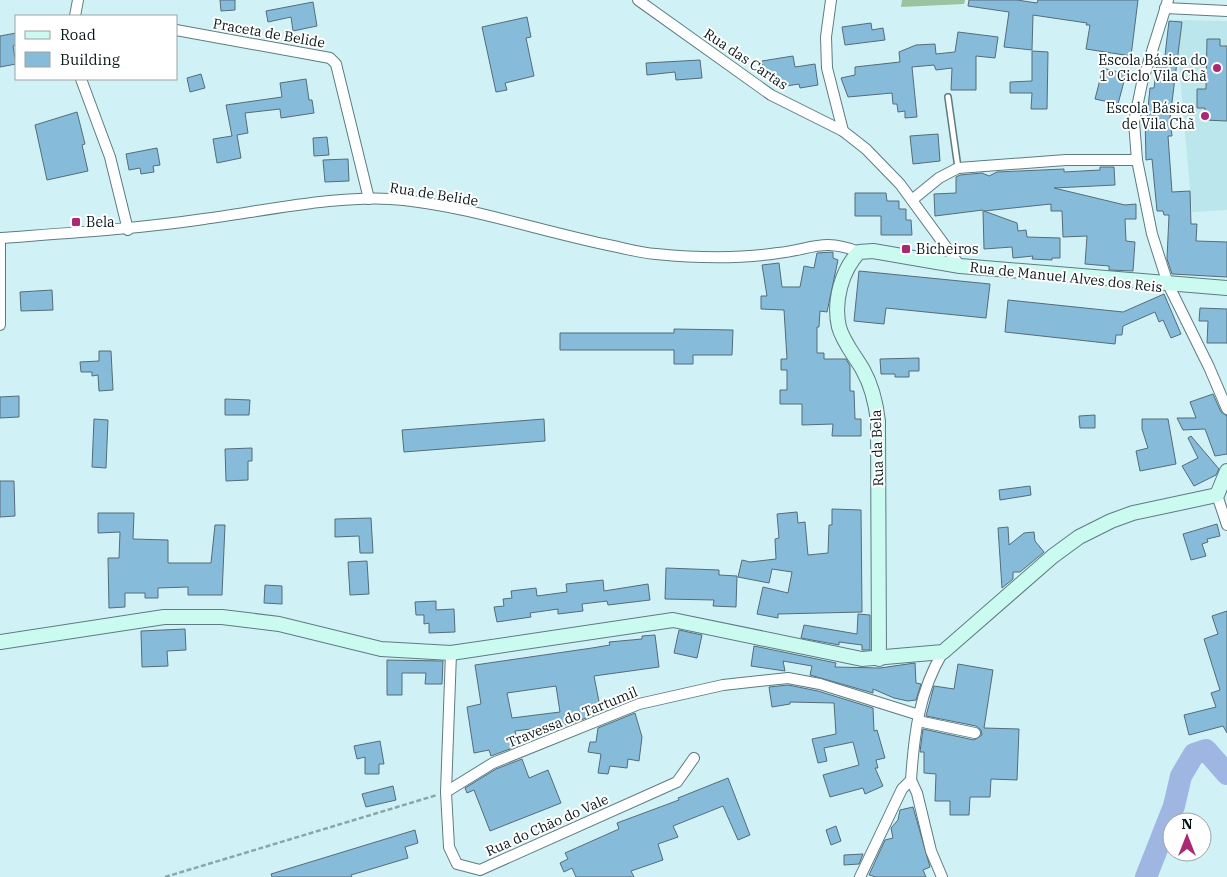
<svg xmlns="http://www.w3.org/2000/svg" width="1227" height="877" font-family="'IBM Plex Serif',serif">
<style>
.built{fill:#bbe7ec}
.green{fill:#9ac49f}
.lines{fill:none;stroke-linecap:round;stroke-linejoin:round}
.river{stroke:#9fb6e3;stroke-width:22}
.building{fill:#87bbda;stroke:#546c7a;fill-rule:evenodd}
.lane-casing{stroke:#5d7c80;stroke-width:8}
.street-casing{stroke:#5d7c80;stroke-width:12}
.secondary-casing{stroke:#5d7c80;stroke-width:16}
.path{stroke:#8ba6a9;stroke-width:2.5;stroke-dasharray:5 2.5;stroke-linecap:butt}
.lane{stroke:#fff;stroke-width:5}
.street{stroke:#fff;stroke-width:10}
.secondary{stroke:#cafaf0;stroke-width:14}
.poi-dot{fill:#ab2874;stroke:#fff;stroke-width:2}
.labels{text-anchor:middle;stroke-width:4;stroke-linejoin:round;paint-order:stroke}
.street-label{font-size:14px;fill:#0a1718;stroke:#fff}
.poi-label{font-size:14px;fill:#0a1718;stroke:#fff;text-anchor:end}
</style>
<rect width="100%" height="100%" fill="#d0f2f6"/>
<path class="built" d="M1175,20l52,1v189l-35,2z"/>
<path class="green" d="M902,0h63l-1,4 -63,3z"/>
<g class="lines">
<path class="river" d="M1146,877l28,-71 7,-30 13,-22 12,-4 21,24"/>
</g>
<g class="building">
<path d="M220,0h15v10l-14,1z"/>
<path d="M969,0h48l20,3 1,-3h100l-7,56 -45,-7 4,-24h-4l1,-2 -54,-8 -1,35 -28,-3 5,-35 -41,-6z"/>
<path d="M313,2l4,24 -24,5 -2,-14 -23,5 -2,-11z"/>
<path d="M527,17l4,20 -5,1 8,38 -29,7 2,7 -11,2 -14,-65z"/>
<path d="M1169,21l13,1 -12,96 2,18h-4l4,56 18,-1 1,33h6l-1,17 31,1v35l-55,-3 -5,-15 2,-44h-5l-1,-4h-6l-5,-52 -6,1 -1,-42h2l3,-30h4l3,-24h7z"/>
<path d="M871,23l1,7 11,-2 2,12 -40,5 -3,-18z"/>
<path d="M958,32l40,5 -3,21 -19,-2v34h-25l1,-22 -16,2 -2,-5 -22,2 5,50 -12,1v-7l-7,1 -1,-8h-4l-1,-11 -44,4 -7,-19 14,-3v-8l45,-5 -1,-10 17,-7 19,-1 1,10 19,-2z"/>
<path d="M16,33v12l-3,1 3,18 -16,3v-31z"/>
<path d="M1207,39h13v7h7v75l-22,-1v-12h-8v-19h9z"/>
<path d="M1032,51l16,1 -1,57h-16l1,-16h-22v-11l22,-1z"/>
<path d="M793,56l2,11 20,-3 3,21 -18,3 -1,-4 -19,3 -2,-10 -13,2 -3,-18z"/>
<path d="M700,60l2,18 -26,2 -1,-8 -28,3 -1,-12z"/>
<path d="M1103,68l23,6 -8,30 -23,-5z"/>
<path d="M201,74l4,14 -15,4 -3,-14z"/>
<path d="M306,79l3,21h3l2,13 -33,5 -1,-9 -35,4 3,20 -11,2 4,23 -24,5 -4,-24 19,-3 -6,-31 56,-8 -2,-14z"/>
<path d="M77,112l8,32 -3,1 6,26 -41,9 -12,-55z"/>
<path d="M938,134l2,27 -27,3 -3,-28z"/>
<path d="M327,137l2,18 -15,1 -1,-18z"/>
<path d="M157,148l3,17 -7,1 1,6 -13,2 -1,-6 -11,2 -3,-16z"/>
<path d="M348,159l1,22 -24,1 -2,-22z"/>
<path d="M1100,167h14l1,18 -61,3 71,17 11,-1v15h-11l1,22 9,1 -2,29 -24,-1v-4l-24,-2 2,-28 -24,1 -1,-26h-11v-7l-67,7 33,12 1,8 8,-1 1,7 33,1v20h-8v2l-20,-1 1,-3 -20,2 -1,-11 -28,2 -1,-39 -48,6 -1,-22 22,-1v-16l4,-2 22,-2 7,3 8,-4 67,-3v3l36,-2z"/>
<path d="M855,193h31l1,8h12v8h7v11h5l1,15h-31v-19h-26z"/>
<path d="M833,252v6l5,2 -11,52 -7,-1 -1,16h-2v26h7v6h22l4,7v25h4l1,28h6v17h-29l1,-12 -31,1v-21h-22v-14h7v-20h-6v-11h6l-3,-49 -23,-1v-13h6l-5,-31 17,-2 3,24h18l4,-21 10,2 3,-15z"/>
<path d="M859,271l131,13 -4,34 -100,-10 -2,16 -30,-3z"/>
<path d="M52,290l1,20 -32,1 -1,-19z"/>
<path d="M1164,294l17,40 -10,4 -8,-18 -4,2 -4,-10 -32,14 -1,9h-6l-1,9 -110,-12 3,-32 115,12z"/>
<path d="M1200,308l27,1v34h-20l1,-22h-9z"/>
<path d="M674,329l59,1 -1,25h-39v9h-19v-14h-114v-17h114z"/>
<path d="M99,351h12l2,39 -14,1 -1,-16 -6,1v-4h-11l-1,-10 19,-1z"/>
<path d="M919,358v13h-10v6h-14v-3h-14l-1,-15z"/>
<path d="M1213,394l8,18 6,4v38l-12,2 -10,-27 -22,1 -6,-12h19l-6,-16z"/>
<path d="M19,396v21l-19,1v-21z"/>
<path d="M225,399l25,1 -1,15h-24z"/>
<path d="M1095,415v13h-15l-1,-12z"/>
<path d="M94,419l14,1 -2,48 -14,-1z"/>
<path d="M544,419l1,22 -141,11 -2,-22z"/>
<path d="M1142,419h26l8,45 -36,7 -4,-20 12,-3 -6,-19z"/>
<path d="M1191,436l28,33 -3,6 -22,11 -12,-20 16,-8 -10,-20z"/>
<path d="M252,448v13h-4v19l-22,1 -1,-32z"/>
<path d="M0,481h14l1,35 -15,1z"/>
<path d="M1030,486l1,9 -31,5 -1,-10z"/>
<path d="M832,509l29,1 1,102 -84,2v4l-21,-4 6,-27 25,6 4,-21 -20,-3 -3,14 -31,-6 4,-17 8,2 26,-3 -1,-20 4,-1 -2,-24 20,-2 1,11 7,-1 3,33 20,-2 1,-28h3z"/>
<path d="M98,513h36l-1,26 35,1v23h43l4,-38h10l-3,70h-34v-8l-30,1v10h-13v-5h-20v14l-16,1 -1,-50h11l1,-26 -22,1z"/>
<path d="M371,518l2,35h-13l-1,-17 -24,1v-18z"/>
<path d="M1217,524l3,12 -13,3 1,3 -6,2 4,12 -15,4 -8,-26z"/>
<path d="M1008,527l1,18 15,-12 10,-1 1,9 9,11 -24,20h-7v7l-11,9 -4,-60z"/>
<path d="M367,561l2,33 -19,1 -2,-33z"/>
<path d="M666,568l53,2v5l18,1 -1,31 -23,-1 1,-6 -49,-1z"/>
<path d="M603,580l1,11 44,-7 2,16 -42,5 -1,-4 -25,3 1,7 -25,3v-5l-28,4 1,4 -34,5 -3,-15 10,-1 -1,-7 9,-1 -1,-7 25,-3 1,8 30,-4 -1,-8z"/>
<path d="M265,585l17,1v18l-18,-1z"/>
<path d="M436,601v9l18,-1 1,23 -26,1v-10l-5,1v-9h-8l-1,-13z"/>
<path d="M1227,611v122l-4,-7 -34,9 -5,-20 32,-8 -5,-14 9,-3 -16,-51 14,-5 -6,-18z"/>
<path d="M858,614l12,1v35h-8v-5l-23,-3v3l-38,-7 3,-13 53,9z"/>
<path d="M185,629l1,21 -19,1 1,15 -26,1 -1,-36z"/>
<path d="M679,630l23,5 -5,23 -23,-5z"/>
<path d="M655,635l4,32 -65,9 7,36 -30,12 -56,7 3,15 -27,10 -2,-6 -15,3 -7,-46 14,-3 -6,-39 117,-17 18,-3 -1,-3 33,-3v-3zM556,686l4,26 -48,6 -5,-25z"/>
<path d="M754,646l82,17 -1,4 45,1 35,-5 1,20 5,1 -5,16 -8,1 -14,-3 -21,-9v4l-63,-18 2,-9 -29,-5 2,10 -34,-5z"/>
<path d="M387,660l56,1 -1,23h-17l1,-11h-24v22h-15z"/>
<path d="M958,664l35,6 -9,58 35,1 -2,51 -26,-1 -1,18h-20l-1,18h-19v-14h-15l1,-27 -12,-1v-21h-4l3,-23 51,11 8,-5 -1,-5 -5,-4 -50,-10 8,-30 20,3z"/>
<path d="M788,685l30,6 55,17 1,23 3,-1 8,28 -9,2 2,8h-3l8,18 -18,8 -2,-6 -33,9 -7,-22 36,-10 -6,-23 -29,6 3,13 -9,2 -6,-24 24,-5 -2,-31 -44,-1v2l-18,3 -3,-20z"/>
<path d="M635,713l7,24 -3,24 -11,-2 -1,9 -17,-2 -2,8 -10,-1 3,-19 -13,-2 2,-10h6l2,-14z"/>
<path d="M380,741l4,23h-5v10h-14v-17l-8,2 -3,-13z"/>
<path d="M522,759l7,19 19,-8 13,33 -71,28 -16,-41 -7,3 -2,-5 31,-19z"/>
<path d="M728,778l22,57 -12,5 -15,-34 -50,20 5,11 -20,7 5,16 -32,11 3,6h-58l-4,-9 -8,4 -4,-9 8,-4 -3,-6 54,-24 -2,-6 62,-23 -1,-2z"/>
<path d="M393,786l3,14 -30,7 -4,-13z"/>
<path d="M913,807l17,60 -7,3 3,7h-50l-7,-2 16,-35 8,-2 -2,-10 7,-8 2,-10z"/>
<path d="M836,826l5,15 -10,4 -5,-15z"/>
<path d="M415,830l3,13 -13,4 3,11 -57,17 1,2h-80l-1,-3z"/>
<path d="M863,854l-4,10 -15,1v-10z"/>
</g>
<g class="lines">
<g class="lane-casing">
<path id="lane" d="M948,97l10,71"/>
</g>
<g class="street-casing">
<g id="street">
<path d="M638,0l133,95 72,36 23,18 34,35 60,82"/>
<path d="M831,0l-5,37 1,31 16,63"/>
<path d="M1168,0l-26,83 -8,39 3,38 15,74 16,50 41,83 18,42"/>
<path d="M1165,8l62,3"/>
<path d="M75,16l3,-16"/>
<path d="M176,30l154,28 6,6 33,135"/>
<path d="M81,79l29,78 18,73"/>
<path d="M912,200l27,-22 19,-10 108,-8h71"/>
<path d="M0,238c68,-5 136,-9 204,-19 60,-8 141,-26 200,-19 71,8 139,32 209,46 14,3 29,7 43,8 40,4 83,5 122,-1 35,-4 45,-15 81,-1"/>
<path d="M0,325v-87"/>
<path d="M1217,495l10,30"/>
<path d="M451,653l-5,139 3,55 8,17 23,6 197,-88 17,-24"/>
<path d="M918,721l57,12"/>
<path d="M911,780l6,13 14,58 11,26"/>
<path d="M446,792l47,-29 146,-59 84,-19 65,-7 32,6 99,31"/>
<path d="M860,877l42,-88 9,-9c3,-45 8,-89 32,-128"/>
</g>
</g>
<g class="secondary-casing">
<g id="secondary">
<path d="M0,642l164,-25h58l57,7 102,25 70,4 222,-33 189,39 81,-7 110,-96 26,-19 32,-16 22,-8 84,-18 10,-24"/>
<path d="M879,659l-1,-238c-2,-17 -6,-35 -15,-51 -8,-14 -20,-28 -24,-43 -6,-26 3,-57 20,-75l14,-1 87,15 267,22"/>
</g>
</g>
<path class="path" d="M165,877l272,-82"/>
<use href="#lane" class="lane"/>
<use href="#street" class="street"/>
<use href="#secondary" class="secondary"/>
</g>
<g class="poi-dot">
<circle cx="1217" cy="68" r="5"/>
<circle cx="1205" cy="116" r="5"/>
<rect x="71" y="217" width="10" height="10" rx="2.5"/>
<rect x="901" y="244" width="10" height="10" rx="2.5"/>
</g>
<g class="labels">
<g class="street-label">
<text transform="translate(269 33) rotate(10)" y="5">Praceta de Belide</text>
<text transform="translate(746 59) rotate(34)" y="5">Rua das Cartas</text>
<text transform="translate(434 194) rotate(9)" y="5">Rua de Belide</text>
<text transform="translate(1066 277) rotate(6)" y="5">Rua de Manuel Alves dos Reis</text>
<text transform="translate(877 448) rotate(-92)" y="5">Rua da Bela</text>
<text transform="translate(572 717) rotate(-22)" y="5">Travessa do Tartumil</text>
<text transform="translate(547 825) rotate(-24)" y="5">Rua do Chão do Vale</text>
</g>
<g class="poi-label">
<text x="1207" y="65">Escola Básica do<tspan x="1207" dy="16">1º Ciclo Vila Chã</tspan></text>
<text x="1195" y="113">Escola Básica<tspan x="1195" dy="16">de Vila Chã</tspan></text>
<text x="86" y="227" text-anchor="start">Bela</text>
<text x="916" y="254" text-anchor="start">Bicheiros</text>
</g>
</g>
<rect x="15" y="15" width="162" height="65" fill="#ffffff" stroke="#9da2a3"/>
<rect x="25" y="31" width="25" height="8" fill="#cafaf0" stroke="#9da2a3"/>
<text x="60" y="40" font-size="15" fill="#0a1718">Road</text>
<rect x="25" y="52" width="25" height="15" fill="#87bbda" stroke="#9da2a3"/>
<text x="60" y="65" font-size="15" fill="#0a1718">Building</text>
<g transform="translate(1187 837)"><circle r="24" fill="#ffffff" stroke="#9da2a3"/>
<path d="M0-4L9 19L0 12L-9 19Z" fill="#ab2874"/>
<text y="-8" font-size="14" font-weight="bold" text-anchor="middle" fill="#0a1718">N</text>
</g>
</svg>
